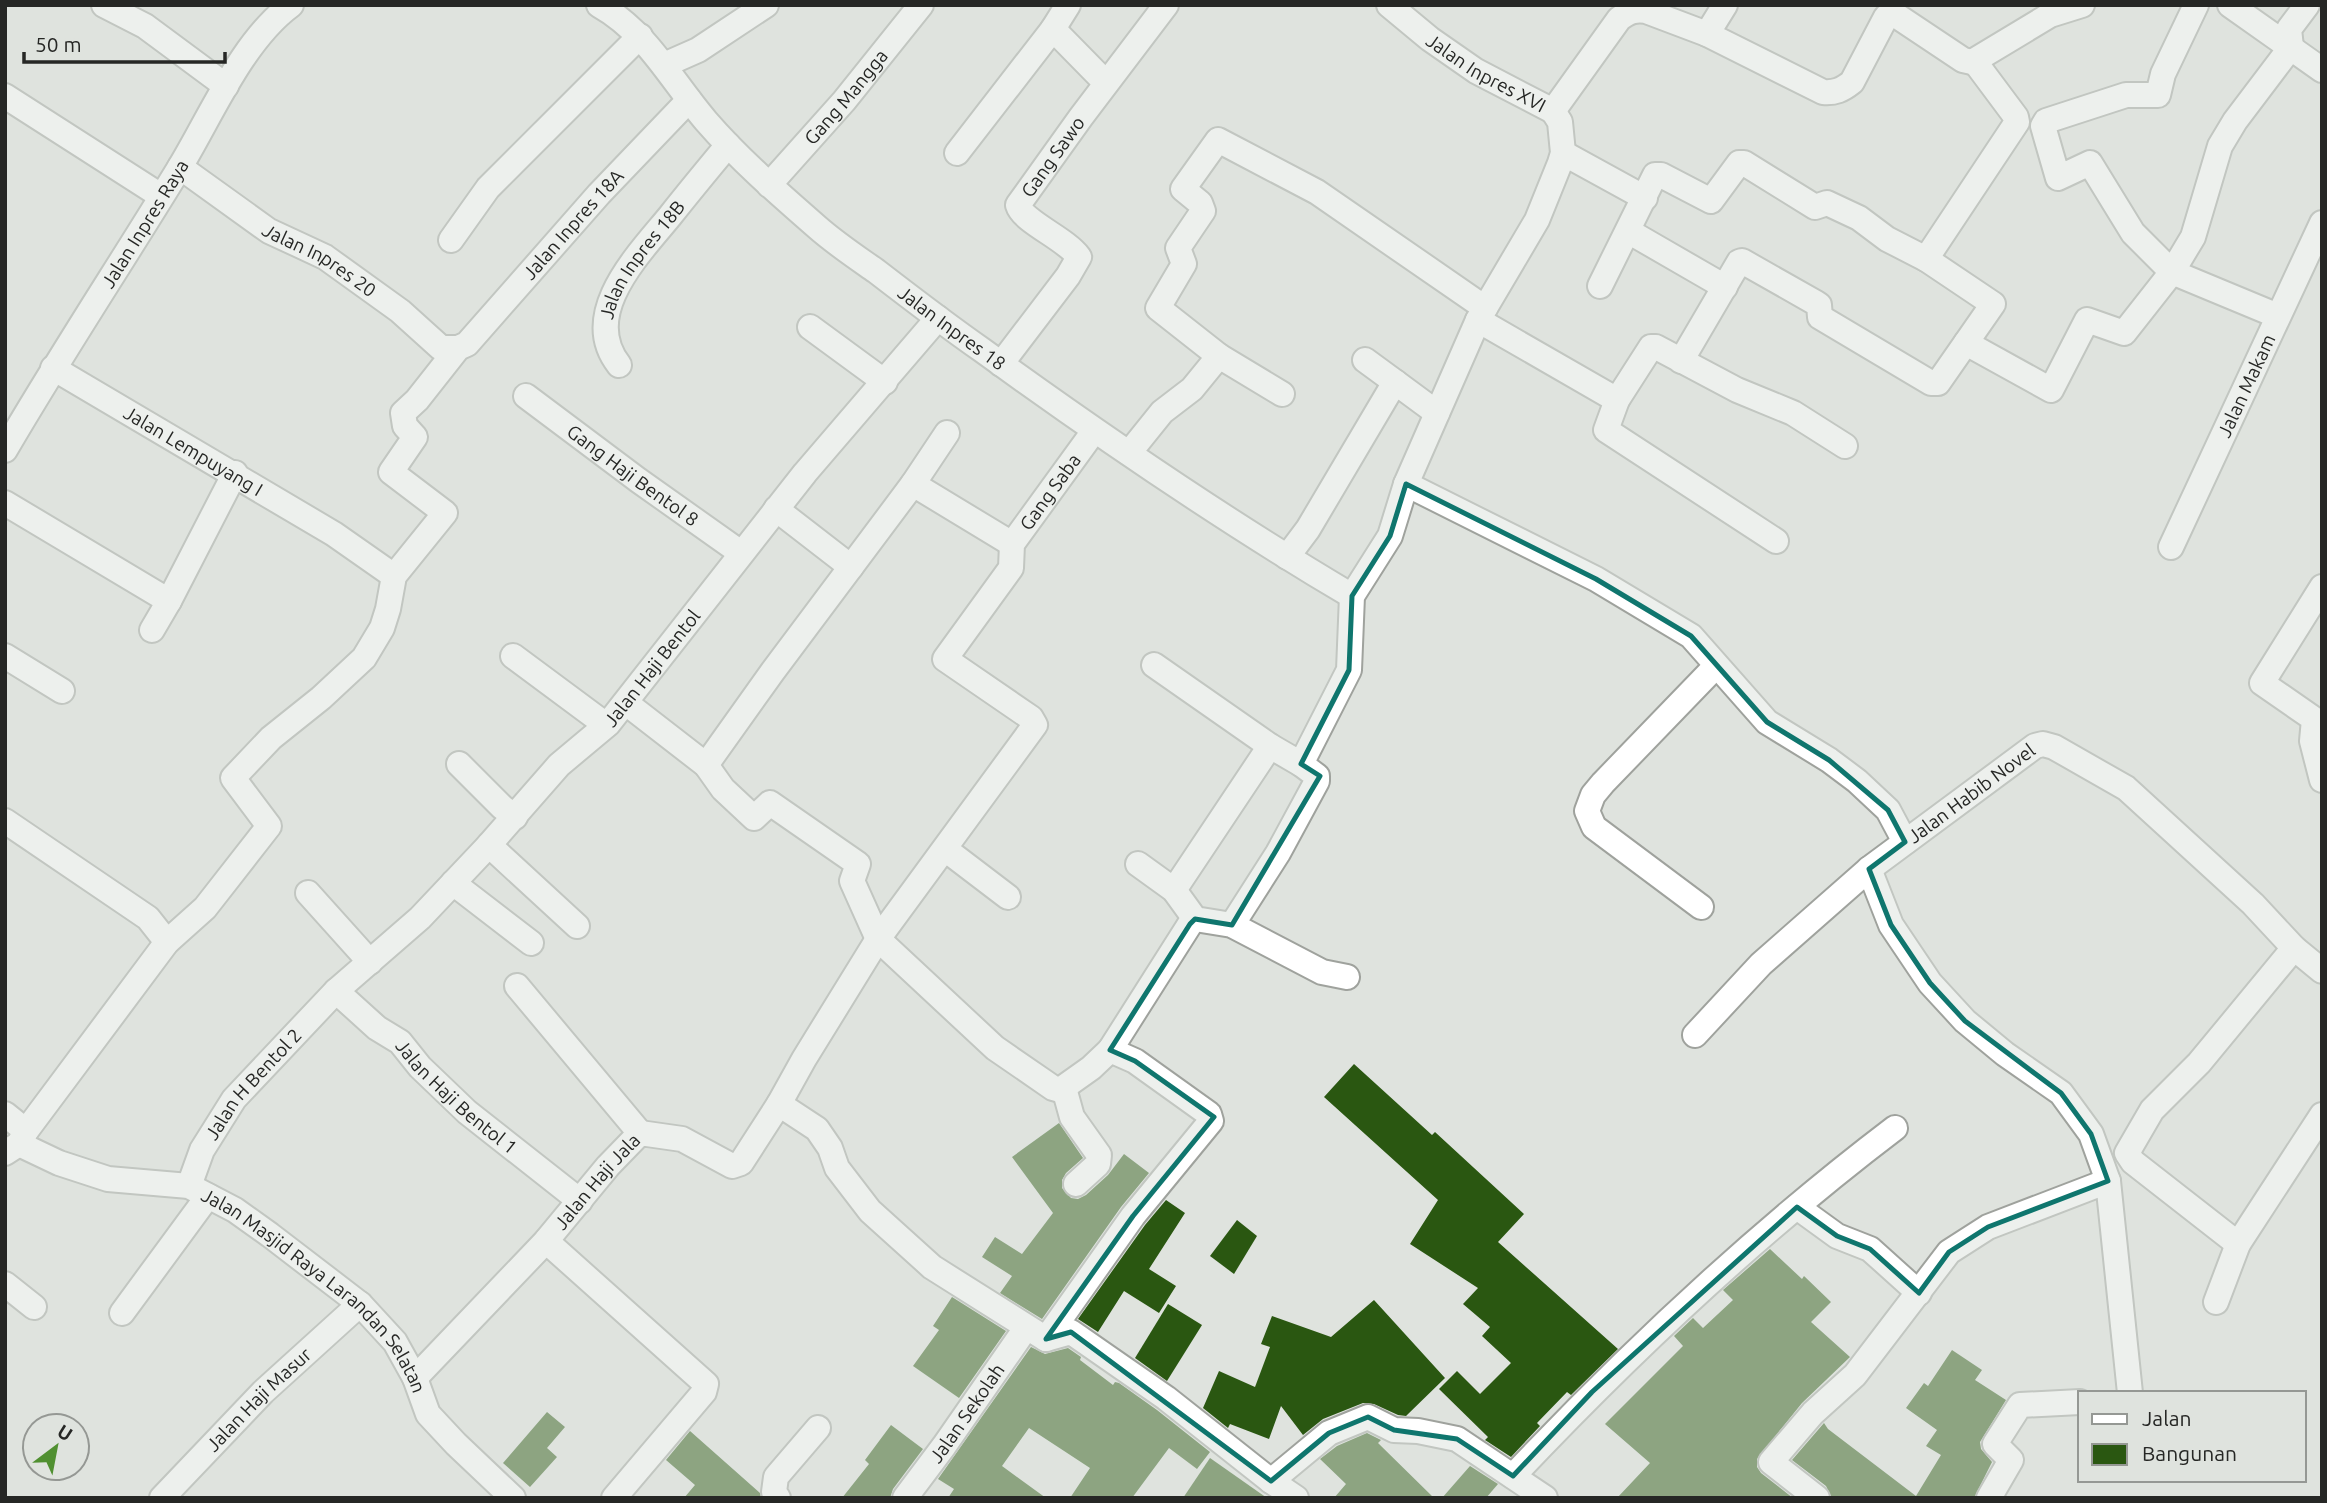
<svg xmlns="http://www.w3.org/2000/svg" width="2327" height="1503" font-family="Ubuntu,sans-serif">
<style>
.building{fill:#2a5711}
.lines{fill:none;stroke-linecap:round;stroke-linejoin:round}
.street-casing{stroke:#9fa29d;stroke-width:28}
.street{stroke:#fff;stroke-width:24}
.marked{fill:none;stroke:#0f766e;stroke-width:5;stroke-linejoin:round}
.labels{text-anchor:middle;stroke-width:7;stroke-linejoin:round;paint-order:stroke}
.street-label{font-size:19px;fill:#262725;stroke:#dfe3de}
</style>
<rect width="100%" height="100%" fill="#dfe3de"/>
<g class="building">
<path d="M1354,1064l78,71 3,-3 89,82 -26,28 120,107 -47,46 -4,-3 -30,31 3,3 -29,31 -26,-17 3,-3 -49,-48 18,-18 23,23 31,-31 -29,-27 8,-9 -27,-23 15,-16 -68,-44 28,-44 -114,-103z"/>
<path d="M1059,1123l24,35 -17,15 -4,7v8l9,10 7,1 8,-4 22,-20 16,-21 25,19 -28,34 -79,112 -42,-26 12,-17 -30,-19 13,-20 27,17 31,-41 -41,-56z"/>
<path d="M1166,1200l19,13 -36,56 27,17 -17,27 -35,-22 -26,41 -20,-13 67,-94z"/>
<path d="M1237,1220l20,16 -23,38 -24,-18z"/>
<path d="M1770,1249l32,30 2,-3 27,26 -20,20 39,35 -48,46 -45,56v8l4,6 32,25h-176l33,-35 -45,-39 78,-78 -9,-10 19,-18 10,10 30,-28 -10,-10z"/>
<path d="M952,1297l54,34 -47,67 -46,-32 26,-36 -6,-4z"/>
<path d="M1374,1300l71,78 -39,38 -8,-1 -24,-11 -11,-1 -40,16 -20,16 -22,-29 -12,33 -39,-15 -2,4 -25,-20 16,-37 36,16 15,-40 -9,-3 11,-28 59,21z"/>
<path d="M1168,1304l34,21 -35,56 -32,-23z"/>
<path d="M1031,1347l14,7 23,-6 13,9 -1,3 33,25 2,-3 4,1 38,27 53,42 -13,17 -28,-21 -37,50h-62l20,-30 -61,-40 -27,38 44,32h-98l6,-9 -16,-10z"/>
<path d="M1952,1350l30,20 -7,10 31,20 -26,42 1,7 11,13 -18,36h-142l-6,-12 -34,-26 32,-37 4,6 88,67 25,-41 -15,-9 11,-16 -31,-22 18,-25 4,3z"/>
<path d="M547,1412l18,15 -18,21 10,9 -27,30 -27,-24z"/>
<path d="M891,1425l32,24 -30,40 -3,9h-48l27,-34 -4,-4z"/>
<path d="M690,1431l70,62 1,5h-77l11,-13 -29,-25z"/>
<path d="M1367,1433l14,7 -3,3 56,55h-100l12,-14 -26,-25 17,-13z"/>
<path d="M1210,1458l57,40h-84z"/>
<path d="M1470,1466l28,18 -12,14h-44z"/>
</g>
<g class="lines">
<g class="street-casing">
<g id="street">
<path d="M104,5l41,21 81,60"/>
<path id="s1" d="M599,5c48,27 72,75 107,116 33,38 72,72 111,106 18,16 39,30 59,44 35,27 70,54 106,79 120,87 243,171 370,246"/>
<path id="s2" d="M1389,5l41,34 46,32 77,40"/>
<path d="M1725,5l-18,29 116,58c12,1 19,-2 29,-10l34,-65 6,-3 5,2 66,44 9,2 78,-47 32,-10"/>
<path d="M2196,5l-33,69 -5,21h-32l-80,26 -3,5 15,52 32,-15 43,70 39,39 21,-35 27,-91 15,-25 56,-74 -2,-18 18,-24"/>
<path d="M2230,5l92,65"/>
<path d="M1053,29l53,54"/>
<path d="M664,65l34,-15 68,-45"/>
<path d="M5,96l156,100"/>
<path d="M1553,111l66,-92c9,-7 16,-10 27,-8l61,23"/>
<path d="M957,153l96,-124 15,-24"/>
<path d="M1563,153l82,45"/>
<path id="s3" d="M180,167l89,64 56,26 75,54 41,37h17"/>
<path id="s4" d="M769,185l75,-84 77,-96"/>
<path d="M1628,231l97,56"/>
<path d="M451,240l37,-52 152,-152"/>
<path d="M1600,286l55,-111h6l50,26 28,-38h5l71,44 12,-4 32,15 28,21 39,20 91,-137 -1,-5 -41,-55"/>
<path d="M1478,320l139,80"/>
<path d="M810,327l75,55"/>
<path d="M1966,343l85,47 36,-70 37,13 48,-61 106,44"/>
<path d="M1219,356l63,38"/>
<path d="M1365,360l30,22"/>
<path d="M1681,361l58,-99 3,-1 74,42 3,2 1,12 111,66h7l55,-79 -67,-45"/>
<path id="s5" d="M1001,364l67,-88 11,-19c-14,-19 -56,-35 -61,-52l63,-88 85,-112"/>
<path id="s6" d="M619,365c-40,-51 19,-110 51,-149 19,-24 38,-47 58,-71"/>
<path id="s7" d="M53,368l281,166 60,42"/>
<path id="s8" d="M526,396l112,84 103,73"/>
<path id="s9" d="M5,450c56,-96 117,-188 175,-283 31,-51 62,-126 111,-162"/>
<path d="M1129,453l33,-41 30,-23 27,-33 -61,-48 26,-44 -6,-16 25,-37 -3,-8 -17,-14 35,-49 99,52 168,116"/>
<path d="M913,484l99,60"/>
<path d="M1406,484l190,95 95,57 76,86 62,38 28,21 31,29 17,32"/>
<path d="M5,503l164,98"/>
<path d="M776,509l75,58"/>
<path d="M1776,541l-170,-111 11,-30 34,-53h5l81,43 56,23 52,33"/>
<path id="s10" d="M2171,547l151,-324"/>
<path d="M1287,557l21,-28 87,-147 42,31"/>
<path d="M2322,587l-60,96 52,36 -2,22 10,39"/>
<path d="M152,630l17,-29 66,-128"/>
<path d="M5,656l57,35"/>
<path d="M513,656l93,69"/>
<path d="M1154,665l116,81 31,18"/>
<path d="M626,703l80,62 17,24 31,29 16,-15 88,61 -6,17 26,58 117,109 58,40 7,2 31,-22 19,-18 25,11 74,53 2,7 -78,95 -87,123"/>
<path d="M459,764l43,43 13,10"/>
<path d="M706,765l67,-94 140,-187 34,-51"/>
<path d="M5,821l143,97 19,24"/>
<path d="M489,845l88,81"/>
<path d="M945,849l63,48"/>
<path d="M1138,864l36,26 21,29 37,6 90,47 25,5"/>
<path d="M1869,869l22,56 39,58 35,38 40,33 56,39 30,41 17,47 22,212"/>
<path d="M453,883l78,60"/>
<path d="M1174,890l96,-144"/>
<path d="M308,893l62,69"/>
<path d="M1701,907l-107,-80 -7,-16 6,-16 10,-12 113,-117"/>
<path d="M1232,925l46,-72 39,-72v-5l-16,-12 48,-94 3,-74 38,-60 16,-52 72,-164 59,-100 23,-57 3,-10 -3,-31 -7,-11"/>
<path d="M517,986l123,147"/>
<path id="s11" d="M336,991l41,37 23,14 20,25 47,45 113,89"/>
<path id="s12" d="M1695,1035l66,-71 108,-95 166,-123 8,-2 11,3 72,41 127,116 41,44 28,23"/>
<path d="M1110,1050l80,-126 5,-5"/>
<path d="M1064,1088l8,29 27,38 -1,9 -22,20"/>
<path d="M779,1104l38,25 13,19 7,20 33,43 62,56 114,72 25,-7 95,66 105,83 25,17"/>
<path d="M5,1114l21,17"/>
<path id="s13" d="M19,1144l40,19 49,16 81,7 46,24 35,25 90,69 35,38 20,36 13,36 28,30 57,54"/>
<path id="s14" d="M5,1153l14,-9 7,-13 141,-189 38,-34 64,-82 -36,-48 38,-40 50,-40 43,-40 18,-30 6,-19 6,-33 51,-63 -54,-41 24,-35 -10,-11 -2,-13 14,-13 41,-52 9,-4 132,-150 90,-94"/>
<path id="s15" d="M189,1186l13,-36 32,-51 102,-108 84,-73 69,-73 70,-80 49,-41 197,-251 133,-155"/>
<path d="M1797,1207l40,29 33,13 49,44"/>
<path d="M546,1241l160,143 -2,8 -90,106"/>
<path d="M2238,1244l-105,-82 -6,-9 25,-43 47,-47 95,-115"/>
<path d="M5,1284l29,23"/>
<path d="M2216,1302l22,-58 84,-129"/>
<path d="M122,1313l86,-117"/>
<path id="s16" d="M415,1378l131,-137 62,-75 32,-33 42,6 50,27 9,-3 38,-59 25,-45 74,-120 157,-214 -4,-7 -86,-59 66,-91 1,-24 82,-113"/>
<path d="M1513,1476c118,-125 245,-244 382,-348"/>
<path d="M1271,1481l58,-48 39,-16 26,13 24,1 39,8 88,59"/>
<path id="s17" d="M162,1498l101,-106 97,-88"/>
<path d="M778,1498l-4,-6 2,-15 42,-49"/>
<path id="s18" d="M905,1498l39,-52 82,-118"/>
<path d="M1817,1498l-46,-36 42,-49 42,-38 94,-123 39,-25 120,-46"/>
<path d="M1989,1498l22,-38 -16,-16 25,-39 60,-3"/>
</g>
</g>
<use href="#street" class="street"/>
</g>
<path d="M0 0H2327V1503H0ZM1406,484l190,95 95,57 76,86 62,38 59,50 17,32 -36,27 22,56 39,58 35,38 96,72 30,41 17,47 -120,46 -39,25 -30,41 -49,-44 -33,-13 -40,-29 -205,185 -79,84 -56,-37 -63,-9 -26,-13 -39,16 -58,48 -200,-149 -25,7 87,-123 81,-99 -79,-56 -25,-11 80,-126 5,-5 37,6 88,-149 -19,-12 48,-94 3,-74 38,-60z" fill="#dfe3de" fill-opacity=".55" fill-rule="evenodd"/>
<path class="marked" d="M1406,484l190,95 95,57 76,86 62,38 59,50 17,32 -36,27 22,56 39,58 35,38 96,72 30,41 17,47 -120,46 -39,25 -30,41 -49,-44 -33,-13 -40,-29 -205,185 -79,84 -56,-37 -63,-9 -26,-13 -39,16 -58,48 -200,-149 -25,7 87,-123 81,-99 -79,-56 -25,-11 80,-126 5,-5 37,6 88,-149 -19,-12 48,-94 3,-74 38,-60z"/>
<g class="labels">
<g class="street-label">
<text dy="7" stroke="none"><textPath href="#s2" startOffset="119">Jalan Inpres XVI</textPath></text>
<text dy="7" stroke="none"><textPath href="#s4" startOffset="117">Gang Mangga</textPath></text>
<text dy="7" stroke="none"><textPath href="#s5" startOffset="273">Gang Sawo</textPath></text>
<text dy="7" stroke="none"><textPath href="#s9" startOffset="266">Jalan Inpres Raya</textPath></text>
<text dy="7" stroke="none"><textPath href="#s14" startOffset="1223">Jalan Inpres 18A</textPath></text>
<text dy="7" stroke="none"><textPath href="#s3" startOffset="168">Jalan Inpres 20</textPath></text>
<text dy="7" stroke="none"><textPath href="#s6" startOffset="119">Jalan Inpres 18B</textPath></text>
<text dy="7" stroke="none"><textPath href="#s1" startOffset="481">Jalan Inpres 18</textPath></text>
<text dy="7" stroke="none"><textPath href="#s10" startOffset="178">Jalan Makam</textPath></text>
<text dy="7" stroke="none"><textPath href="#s7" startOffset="163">Jalan Lempuyang I</textPath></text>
<text dy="7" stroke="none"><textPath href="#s8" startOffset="133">Gang Haji Bentol 8</textPath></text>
<text dy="7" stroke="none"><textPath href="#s16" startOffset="1283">Gang Saba</textPath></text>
<text dy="7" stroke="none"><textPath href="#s15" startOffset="700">Jalan Haji Bentol</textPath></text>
<text dy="7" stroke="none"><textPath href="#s12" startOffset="368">Jalan Habib Novel</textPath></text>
<text dy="7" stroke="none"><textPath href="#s15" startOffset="122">Jalan H Bentol 2</textPath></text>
<text dy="7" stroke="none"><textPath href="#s11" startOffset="161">Jalan Haji Bentol 1</textPath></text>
<text dy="7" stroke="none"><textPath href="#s16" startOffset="268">Jalan Haji Jala</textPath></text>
<text dy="7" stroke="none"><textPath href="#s13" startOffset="343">Jalan Masjid Raya Larandan Selatan</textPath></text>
<text dy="7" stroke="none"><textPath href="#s17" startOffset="138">Jalan Haji Masur</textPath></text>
<text dy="7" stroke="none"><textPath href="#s18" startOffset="105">Jalan Sekolah</textPath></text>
</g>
</g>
<rect width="2327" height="1503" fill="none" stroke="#262725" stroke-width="14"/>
<rect x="2078" y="1391" width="228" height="91" fill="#dfe3de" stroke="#959894" stroke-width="2"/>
<rect x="2092" y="1414" width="35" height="10" fill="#ffffff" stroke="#959894" stroke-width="2"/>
<text x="2142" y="1426" font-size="21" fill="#262725">Jalan</text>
<rect x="2092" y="1444" width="35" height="21" fill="#2a5711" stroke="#959894" stroke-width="2"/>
<text x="2142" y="1461" font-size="21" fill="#262725">Bangunan</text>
<g transform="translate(56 1447) rotate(32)"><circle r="33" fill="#dfe3de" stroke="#959894" stroke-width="2"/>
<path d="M0-5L12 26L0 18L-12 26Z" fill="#509031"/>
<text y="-10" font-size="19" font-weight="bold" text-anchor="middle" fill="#262725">U</text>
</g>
<path d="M24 52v10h201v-10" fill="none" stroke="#262725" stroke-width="3.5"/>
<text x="35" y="52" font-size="21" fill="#262725" stroke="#dfe3de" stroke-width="5" paint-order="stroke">50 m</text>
</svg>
